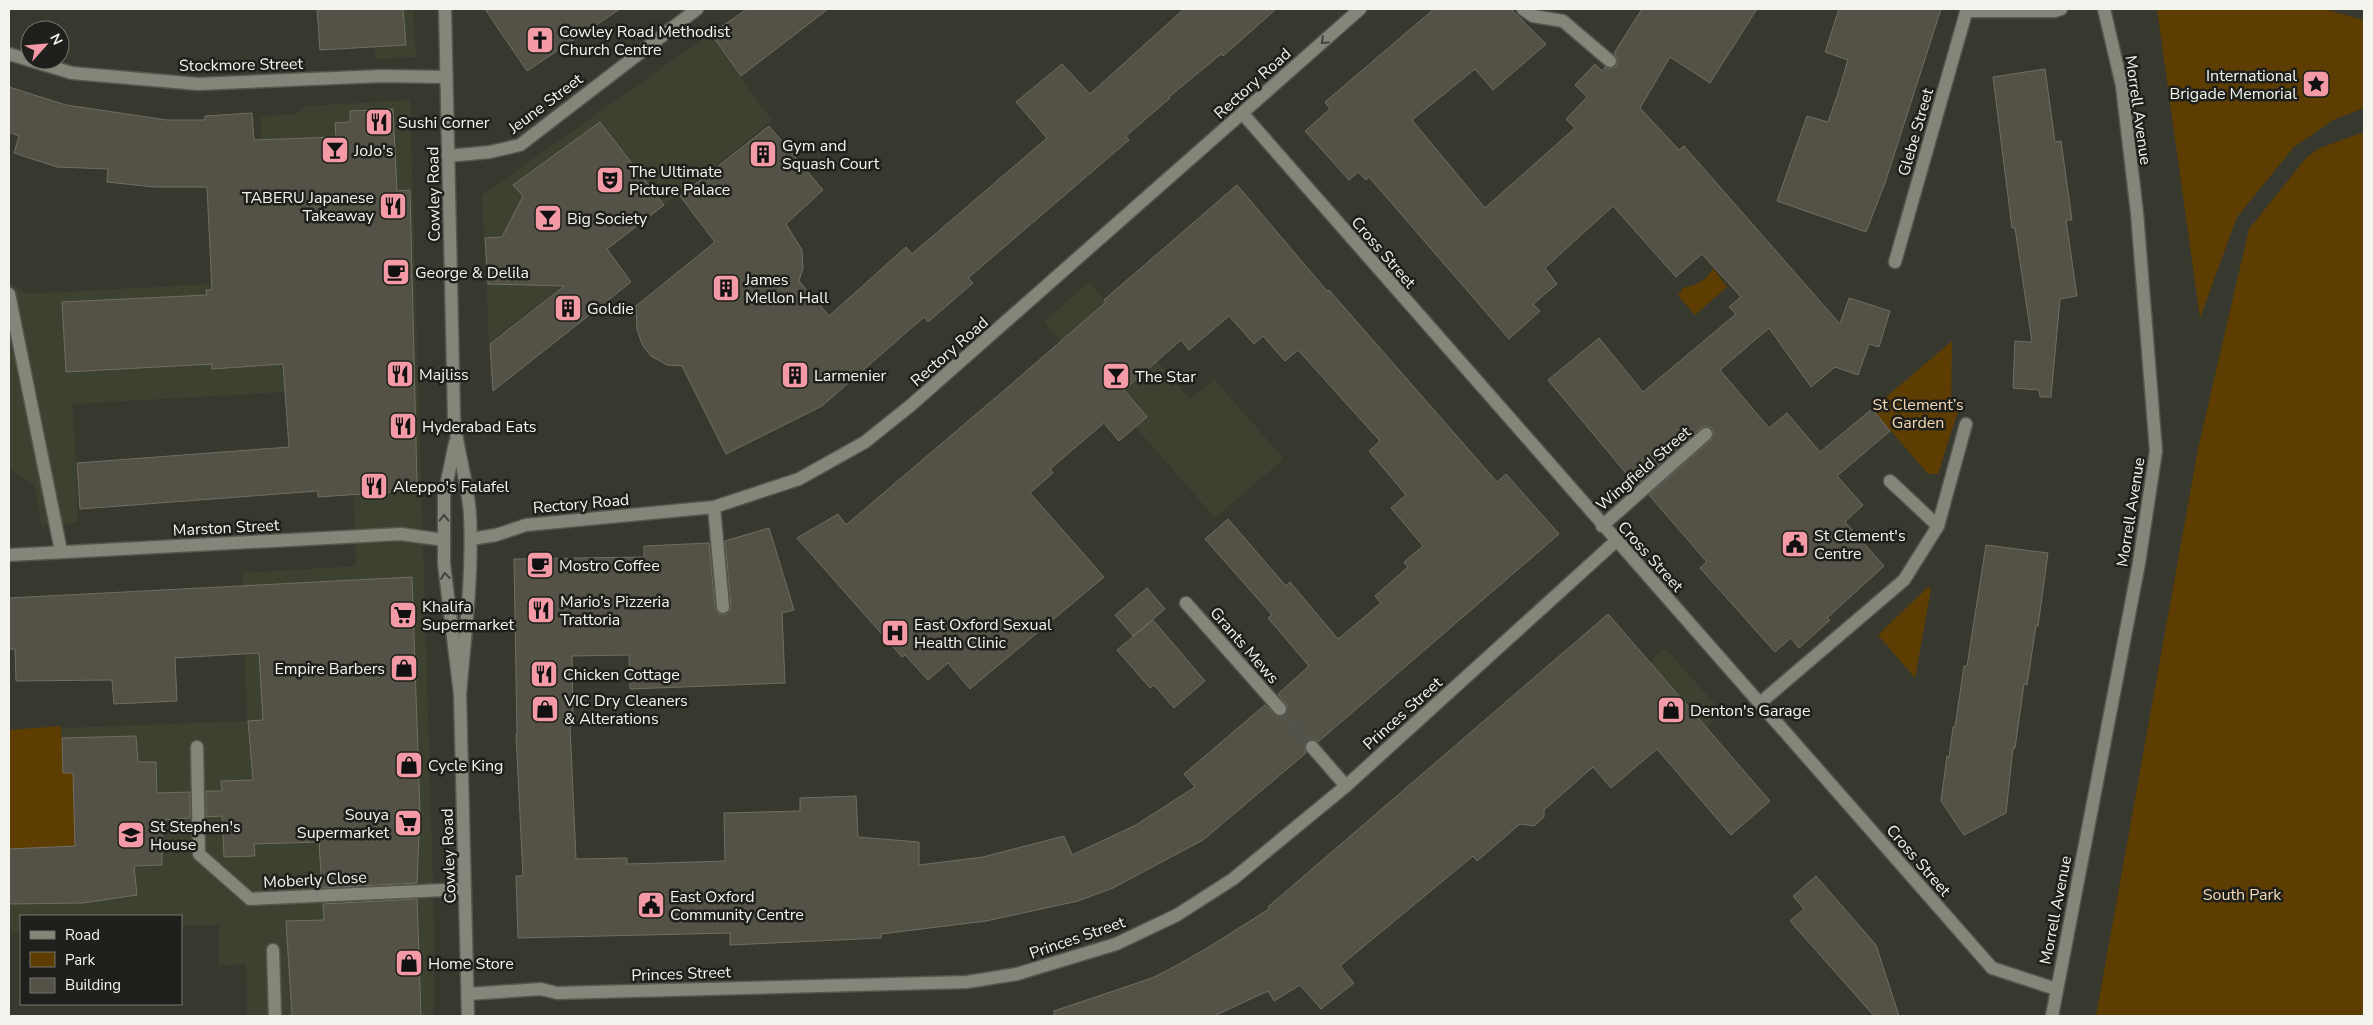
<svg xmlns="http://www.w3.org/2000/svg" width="2373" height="1025" font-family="'Nunito Sans',sans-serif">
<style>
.built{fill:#3d412f}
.green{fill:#5d3d02}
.building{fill:#545246;stroke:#706e61}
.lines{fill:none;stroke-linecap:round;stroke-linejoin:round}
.minor-tunnel{stroke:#53554b;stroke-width:12;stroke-dasharray:12 6;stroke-linecap:butt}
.service-casing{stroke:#55574e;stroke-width:15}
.minor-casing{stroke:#55574e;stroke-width:15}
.tertiary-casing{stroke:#55574e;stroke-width:15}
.secondary-casing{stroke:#55574e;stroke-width:15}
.service{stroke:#838679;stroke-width:12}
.minor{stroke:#838679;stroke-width:12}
.tertiary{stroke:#838679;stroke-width:12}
.secondary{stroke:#838679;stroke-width:12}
.oneway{stroke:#42443c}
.labels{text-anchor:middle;stroke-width:5;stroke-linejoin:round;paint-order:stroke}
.poi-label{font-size:16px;fill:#f2f4ed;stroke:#1f201b;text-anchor:start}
.street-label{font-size:16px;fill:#f2f4ed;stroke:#1f201b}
.park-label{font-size:16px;fill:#f5dab5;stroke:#1f201b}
</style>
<rect width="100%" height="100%" fill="#37392e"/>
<g class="built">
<path d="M370,9h43l3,48 -40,2z"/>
<path d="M710,34l62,87 -283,222 -7,-148z"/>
<path d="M410,100l24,816v100h-187l-1,-52 -27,2v-41l-38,1v-10h-160v17h-12v-203l238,-9 -5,-148 114,-7 -6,-159 -65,-15 -212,12 5,118 -37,5 -6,-41 -26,-18v-186l18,12 183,-10v-29l128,-6 -71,-28 -7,-105 36,-2 10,-8z"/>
<path d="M1089,282l101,117 24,-20 70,80 -69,59 -171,-196z"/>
<path d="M1665,648l58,65 -39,34 -57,-65z"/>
</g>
<g class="green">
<path d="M2157,9h167l40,11v88l-31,12 -39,27 -57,70 -37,101z"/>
<path d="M2364,132v884h-268l102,-567 51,-220 58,-72 13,-9z"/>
<path d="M1713,268l14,19 -32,28 -17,-20 5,-7c13,-3 24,-7 30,-20z"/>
<path d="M1952,341l-1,68 7,2 -20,63h-10l-56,-65z"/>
<path d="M1928,587l3,2 -16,89 -37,-43z"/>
<path d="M61,726l2,47h11l7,73 -72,3v-119z"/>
</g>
<g class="building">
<path d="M317,9h86l3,36 -86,5z"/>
<path d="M485,9h135l-93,62z"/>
<path d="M747,9h81l-87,67 -30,-42z"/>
<path d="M1184,9h92l-53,47 -2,-2 -52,43 1,1 -44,38 3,4 -161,138 5,5 -45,39 -4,-5 -102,89 -96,48 -44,-88 -15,-1 -16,-9 -8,-10 -6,-16 -1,-24 79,-64 -35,-46 89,-70 54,64 -37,34 16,26 1,18 -4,13 30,35 77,-69 6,7 135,-116 -31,-36 46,-38 28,30z"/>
<path d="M1434,9h77l35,35 -53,46 -18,-21 -63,51 73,88 90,-80 -9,-9 21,-22 -12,-12 20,-21 7,7 3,-4 4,2 7,-2 2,-8 -4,-6 28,-44h115l-47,74 -40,-26 -30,51 39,42 5,-4 156,178 9,-26 41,13 -11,36 -10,-3 -11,31 -23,-8 -24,20 -42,-59 -49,42 49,58 18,-15 33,39 52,-43 18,22 -53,45 26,29 -18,17 39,44 -57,52 3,2 -31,28 -8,-10 -16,14 -75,-84 7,-6 -58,-67 62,-55 3,-7 -2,-5 -7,-2 -4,2 -62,55 -6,-7 -2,3 -83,-99 51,-42 44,54 93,-78 -7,-7 12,-10 -39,-43 -26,23 -63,-71 -68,62 12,16 -24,20 7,7 -31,28 -140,-162 -3,3 -8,-8 -9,8 -44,-49 25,-22 -5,-7z"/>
<path d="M1839,9h102l-56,174 -19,49 -89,-31 30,-85 21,6 10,-29 10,-33 -23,-8z"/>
<path d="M2045,69l10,73 6,-1 11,79h-6l11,76 -17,3 -9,98h-11l-1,-7 -26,-2 2,-47 17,1 -17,-114h-3l-19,-151z"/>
<path d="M9,87l57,18 101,15h38v-4l47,-3 2,27 82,-3 -1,-14 15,-1v-11l43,-2 4,82 13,-1 7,294 -10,7 -89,6v-6l-238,18 -3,-46 212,-16 -6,-83 -71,5v-5l-146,8 -4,-70 145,-7 -1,-5h6l-5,-103h-53l-47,-5 1,-13 -51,-2 -43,-14 5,-17 -10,-4z"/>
<path d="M600,122l64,83 -57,44 24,33 -138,109 -3,-47 74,-58 -76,-2 -3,-46 17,-1 21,-41 -10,-11z"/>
<path d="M1237,185l90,106 2,-1 168,192 9,-8 53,60 -241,208 -4,-3 -7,2 -3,4 2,8 -103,87 -90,48 -35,13 -92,20 -105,13v4l-151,7v-12l-212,5 -2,-62h7l-7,-142 1,-1 -3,-174 130,-2v-11l65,-3 6,65 4,6 5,1 6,-4 1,-5 -6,-65 44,-13 25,82 -12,3 3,70 -155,6 -1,-34 -57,1 1,70h-3l6,133 51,-1v6l98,-3 -1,-48 76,-2v-13l56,-2 2,41 61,5v23l64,-8 81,-21 8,19 64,-30 59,-38 -11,-13 81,-69 12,11 9,-1 2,-8 -10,-13 31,-28 -41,-48 4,-3 -67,-76 23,-20 58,67 4,-4 48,57 43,-36 -6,-7 33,-29 -4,-5 19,-16 -32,-38 15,-13 -37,-44 11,-10 -82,-91 -13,11 -22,-25 -9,8 -25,-28 -40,34 -8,-10 -57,50 23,27 -28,24 -15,-18 -54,46 3,4 -23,20 74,84 -134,112 -22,-26 -20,17 -23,-25 -3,2 -105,-119 41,-24 8,11 168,-143 92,-80 -2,-2z"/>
<path d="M1986,545l62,8 -10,73h-2l-9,59 -3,-1 -9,64h-2l-7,65 -42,22 -23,-34 6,-45 2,1 4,-30h2l9,-61h3z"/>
<path d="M412,577l8,234 -3,72 -95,5 -3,-46 -65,2 1,12 -31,1 -2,-41 -16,1v-26h16l-1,-10 32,-1 -5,-59 15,-1 -4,-67 -84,5 2,43 -63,3 -2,-24 -96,1 -1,-32h-6v-51z"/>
<path d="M1147,588l18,21 -32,27 -18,-21z"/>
<path d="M1608,614l162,187 -39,34 -74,-86 -46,39 -18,-21 -49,43v7l-10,9 -14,-2 -43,37 -4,-5 -133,110 14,17 -33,26 -21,-24 -26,16 -6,-10 -54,25h-160v-5l98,-33 18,-9 39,-22 60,-38 -1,-2z"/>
<path d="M1153,620l52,61 -31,27 -20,-23 -4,3 -33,-38z"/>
<path d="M136,736l2,26h18l1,31 33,-1v26l-28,2v45l-28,1 3,29 -54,8 -74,1v-55l66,-3 -2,-73h-10l-1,-35z"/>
<path d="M1816,876l60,69 23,71h-25l-84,-95 14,-12 -11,-13z"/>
<path d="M417,899l4,117h-129l-6,-95 38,-1 -1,-16z"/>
</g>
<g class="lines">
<path class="minor-tunnel" d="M1280,709l32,38"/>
<g class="service-casing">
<g id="service">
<path d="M1523,9l10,7 30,5 47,40"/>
<path d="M9,294l52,257"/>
<path d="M1938,526l28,-102"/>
<path d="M1760,703l144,-123 34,-54 -48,-45"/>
<path d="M197,747l2,107 51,45 215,-10"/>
<path d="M273,950l2,66"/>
</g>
</g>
<g class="minor-casing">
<g id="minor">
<path d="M1966,11h89l6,-2"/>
<path d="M9,54l63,19 126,11 184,-8 64,1"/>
<path d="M1243,114l749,854 64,21"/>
<path d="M448,156l42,-4 30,-7 177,-136"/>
<path d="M1895,262l72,-253"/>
<path d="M714,507l9,100"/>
<path d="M1602,526l104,-92"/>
<path d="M471,539l25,-4 30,-10 188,-18 85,-28 66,-37 45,-36 450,-397"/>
<path d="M9,555l392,-21 43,6"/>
<path d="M1186,603l94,106"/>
<path d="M1312,747l34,39"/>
<path d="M468,994l73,-5 16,4 410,-11 50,-8 99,-30 61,-29 56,-36 113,-93 270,-245"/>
</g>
</g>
<g class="tertiary-casing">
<path id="tertiary" d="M2052,1016l87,-453 17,-112 -19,-238 -15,-127 -18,-77"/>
</g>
<g class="secondary-casing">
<g id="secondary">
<path d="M445,9l9,408c3,34 14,65 16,98 3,60 -5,120 -10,179"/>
<path d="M455,443l-11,53v68l16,130 8,322"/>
</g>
</g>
<use href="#service" class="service"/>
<use href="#minor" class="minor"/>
<use href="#tertiary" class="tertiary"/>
<use href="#secondary" class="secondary"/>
</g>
<defs><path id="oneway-chevron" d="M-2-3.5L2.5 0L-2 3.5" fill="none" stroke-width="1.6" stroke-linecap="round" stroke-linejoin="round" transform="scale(1.25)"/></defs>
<g class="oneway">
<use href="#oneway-chevron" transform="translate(1324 41) rotate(138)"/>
<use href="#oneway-chevron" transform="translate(444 518) rotate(-90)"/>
<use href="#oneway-chevron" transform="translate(445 576) rotate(-97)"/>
</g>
<defs>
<g id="church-square" transform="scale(1.4375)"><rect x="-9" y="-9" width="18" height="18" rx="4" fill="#f49aa6" stroke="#1f201b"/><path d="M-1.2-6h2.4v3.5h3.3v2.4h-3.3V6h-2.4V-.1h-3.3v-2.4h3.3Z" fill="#111"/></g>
<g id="sight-square" transform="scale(1.4375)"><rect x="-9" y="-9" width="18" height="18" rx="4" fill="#f49aa6" stroke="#1f201b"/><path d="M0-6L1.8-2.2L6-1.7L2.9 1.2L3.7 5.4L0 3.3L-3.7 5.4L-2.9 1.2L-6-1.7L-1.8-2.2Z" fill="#111"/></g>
<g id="restaurant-square" transform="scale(1.4375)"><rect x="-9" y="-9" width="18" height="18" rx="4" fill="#f49aa6" stroke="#1f201b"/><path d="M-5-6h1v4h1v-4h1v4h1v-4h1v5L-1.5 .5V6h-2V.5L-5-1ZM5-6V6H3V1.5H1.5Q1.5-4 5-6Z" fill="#111"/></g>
<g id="bar-square" transform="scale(1.4375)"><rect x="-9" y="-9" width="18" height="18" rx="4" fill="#f49aa6" stroke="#1f201b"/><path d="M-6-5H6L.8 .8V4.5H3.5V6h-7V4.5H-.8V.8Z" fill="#111"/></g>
<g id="building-square" transform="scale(1.4375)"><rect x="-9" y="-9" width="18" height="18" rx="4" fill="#f49aa6" stroke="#1f201b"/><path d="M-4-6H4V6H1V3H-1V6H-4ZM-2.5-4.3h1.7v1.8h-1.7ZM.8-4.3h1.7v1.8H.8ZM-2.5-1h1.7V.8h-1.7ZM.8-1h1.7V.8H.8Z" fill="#111"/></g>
<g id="theatre-square" transform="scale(1.4375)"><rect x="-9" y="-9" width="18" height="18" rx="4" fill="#f49aa6" stroke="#1f201b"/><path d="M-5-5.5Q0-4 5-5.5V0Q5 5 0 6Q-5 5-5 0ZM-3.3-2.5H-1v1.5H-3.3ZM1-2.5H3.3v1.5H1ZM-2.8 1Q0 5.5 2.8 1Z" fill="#111"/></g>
<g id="cafe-square" transform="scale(1.4375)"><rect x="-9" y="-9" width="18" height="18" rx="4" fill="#f49aa6" stroke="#1f201b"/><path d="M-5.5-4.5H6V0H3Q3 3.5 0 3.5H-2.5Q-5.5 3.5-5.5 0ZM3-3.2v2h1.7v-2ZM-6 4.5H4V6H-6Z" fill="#111"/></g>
<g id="civic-square" transform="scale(1.4375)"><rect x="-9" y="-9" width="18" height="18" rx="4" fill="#f49aa6" stroke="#1f201b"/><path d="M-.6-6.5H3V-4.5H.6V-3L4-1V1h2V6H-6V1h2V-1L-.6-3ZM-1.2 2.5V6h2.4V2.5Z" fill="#111"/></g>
<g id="supermarket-square" transform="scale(1.4375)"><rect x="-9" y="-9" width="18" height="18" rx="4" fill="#f49aa6" stroke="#1f201b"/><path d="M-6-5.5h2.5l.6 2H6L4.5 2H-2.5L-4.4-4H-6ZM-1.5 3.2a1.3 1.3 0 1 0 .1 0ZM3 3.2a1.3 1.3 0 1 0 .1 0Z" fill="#111"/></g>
<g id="hospital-square" transform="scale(1.4375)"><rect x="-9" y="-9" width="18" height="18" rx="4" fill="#f49aa6" stroke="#1f201b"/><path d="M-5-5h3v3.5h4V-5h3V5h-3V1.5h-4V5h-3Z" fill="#111"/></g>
<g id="shop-square" transform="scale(1.4375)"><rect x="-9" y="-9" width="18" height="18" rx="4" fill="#f49aa6" stroke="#1f201b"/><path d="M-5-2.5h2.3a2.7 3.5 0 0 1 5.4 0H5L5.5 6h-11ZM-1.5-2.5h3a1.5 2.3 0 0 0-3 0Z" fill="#111"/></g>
<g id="university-square" transform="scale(1.4375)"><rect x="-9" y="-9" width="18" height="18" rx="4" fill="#f49aa6" stroke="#1f201b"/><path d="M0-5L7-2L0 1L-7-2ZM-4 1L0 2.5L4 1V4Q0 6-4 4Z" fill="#111"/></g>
</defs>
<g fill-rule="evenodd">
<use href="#church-square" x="540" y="40"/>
<use href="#sight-square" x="2316" y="84"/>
<use href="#restaurant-square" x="379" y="122"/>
<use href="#bar-square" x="335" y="150"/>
<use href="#building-square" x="763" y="154"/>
<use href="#theatre-square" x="610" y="180"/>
<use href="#restaurant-square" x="393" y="206"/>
<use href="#bar-square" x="548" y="218"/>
<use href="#cafe-square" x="396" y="272"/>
<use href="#building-square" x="726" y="288"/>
<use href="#building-square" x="568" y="308"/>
<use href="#restaurant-square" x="400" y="374"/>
<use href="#building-square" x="795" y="375"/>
<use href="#bar-square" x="1116" y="376"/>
<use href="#restaurant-square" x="403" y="426"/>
<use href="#restaurant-square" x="374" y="486"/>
<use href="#civic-square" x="1795" y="544"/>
<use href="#cafe-square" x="540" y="565"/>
<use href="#restaurant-square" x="541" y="610"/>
<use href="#supermarket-square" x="403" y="615"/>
<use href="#hospital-square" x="895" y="633"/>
<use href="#shop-square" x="404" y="668"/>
<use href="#restaurant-square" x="544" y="674"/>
<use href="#shop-square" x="545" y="709"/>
<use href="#shop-square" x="1671" y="710"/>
<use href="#shop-square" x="409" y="765"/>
<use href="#supermarket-square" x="408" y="823"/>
<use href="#university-square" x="131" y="835"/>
<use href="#civic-square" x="651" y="905"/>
<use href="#shop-square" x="409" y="963"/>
</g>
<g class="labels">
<g class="poi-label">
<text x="559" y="37">Cowley Road Methodist<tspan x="559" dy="18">Church Centre</tspan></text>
<text x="2297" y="81" text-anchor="end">International<tspan x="2297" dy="18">Brigade Memorial</tspan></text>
<text x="398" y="128">Sushi Corner</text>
<text x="782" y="151">Gym and<tspan x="782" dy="18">Squash Court</tspan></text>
<text x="354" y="156">JoJo's</text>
<text x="629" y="177">The Ultimate<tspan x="629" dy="18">Picture Palace</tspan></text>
<text x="374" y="203" text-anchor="end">TABERU Japanese<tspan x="374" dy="18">Takeaway</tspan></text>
<text x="567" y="224">Big Society</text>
<text x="415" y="278">George &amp; Delila</text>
<text x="745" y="285">James<tspan x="745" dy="18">Mellon Hall</tspan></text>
<text x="587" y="314">Goldie</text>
<text x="419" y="380">Majliss</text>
<text x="814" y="381">Larmenier</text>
<text x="1135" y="382">The Star</text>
<text x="422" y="432">Hyderabad Eats</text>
<text x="393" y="492">Aleppo's Falafel</text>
<text x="1814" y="541">St Clement's<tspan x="1814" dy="18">Centre</tspan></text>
<text x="559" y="571">Mostro Coffee</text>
<text x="560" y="607">Mario’s Pizzeria<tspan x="560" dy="18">Trattoria</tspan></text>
<text x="422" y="612">Khalifa<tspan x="422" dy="18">Supermarket</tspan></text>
<text x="914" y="630">East Oxford Sexual<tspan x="914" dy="18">Health Clinic</tspan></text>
<text x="385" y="674" text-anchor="end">Empire Barbers</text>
<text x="563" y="680">Chicken Cottage</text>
<text x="564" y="706">VIC Dry Cleaners<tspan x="564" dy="18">&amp; Alterations</tspan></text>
<text x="1690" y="716">Denton's Garage</text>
<text x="428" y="771">Cycle King</text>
<text x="389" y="820" text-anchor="end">Souya<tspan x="389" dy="18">Supermarket</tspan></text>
<text x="150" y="832">St Stephen's<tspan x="150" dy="18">House</tspan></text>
<text x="670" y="902">East Oxford<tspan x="670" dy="18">Community Centre</tspan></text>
<text x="428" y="969">Home Store</text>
</g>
<g class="street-label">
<text transform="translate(241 64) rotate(-1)" y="6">Stockmore Street</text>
<text transform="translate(1252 83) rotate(-42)" y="6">Rectory Road</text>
<text transform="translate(545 103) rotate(-37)" y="6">Jeune Street</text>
<text transform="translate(2139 110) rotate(82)" y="6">Morrell Avenue</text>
<text transform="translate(1915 132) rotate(-74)" y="6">Glebe Street</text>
<text transform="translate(433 194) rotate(-91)" y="6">Cowley Road</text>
<text transform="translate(1384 252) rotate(49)" y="6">Cross Street</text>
<text transform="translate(949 351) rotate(-41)" y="6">Rectory Road</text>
<text transform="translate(1643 468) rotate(-41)" y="6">Wingfield Street</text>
<text transform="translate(581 503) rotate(-5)" y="6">Rectory Road</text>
<text transform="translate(2130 512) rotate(-81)" y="6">Morrell Avenue</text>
<text transform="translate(226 527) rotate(-3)" y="6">Marston Street</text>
<text transform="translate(1651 556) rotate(48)" y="6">Cross Street</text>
<text transform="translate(1245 645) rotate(49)" y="6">Grants Mews</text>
<text transform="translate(1402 713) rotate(-42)" y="6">Princes Street</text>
<text transform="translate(448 856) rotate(-92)" y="6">Cowley Road</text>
<text transform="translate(1919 860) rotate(49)" y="6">Cross Street</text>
<text transform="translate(315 879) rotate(-3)" y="6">Moberly Close</text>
<text transform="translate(2055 910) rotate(-79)" y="6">Morrell Avenue</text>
<text transform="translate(1077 937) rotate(-19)" y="6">Princes Street</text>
<text transform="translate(681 973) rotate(-2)" y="6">Princes Street</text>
</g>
<g class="park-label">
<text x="1918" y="410">St Clement’s<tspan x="1918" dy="18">Garden</tspan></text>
<text x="2242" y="900">South Park</text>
</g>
</g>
<rect width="2373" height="1025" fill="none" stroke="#f2f4ed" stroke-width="20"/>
<rect x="20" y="915" width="162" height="90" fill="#1f201b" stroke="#73756f"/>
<rect x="30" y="931" width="25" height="8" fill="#838679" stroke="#73756f"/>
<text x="65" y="940" font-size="15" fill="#f2f4ed">Road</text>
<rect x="30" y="952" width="25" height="15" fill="#5d3d02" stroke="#73756f"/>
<text x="65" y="965" font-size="15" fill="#f2f4ed">Park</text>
<rect x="30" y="978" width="25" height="15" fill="#545246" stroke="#73756f"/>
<text x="65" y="990" font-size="15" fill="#f2f4ed">Building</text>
<g transform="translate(45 45) rotate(63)"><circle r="24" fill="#1f201b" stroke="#73756f"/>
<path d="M0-4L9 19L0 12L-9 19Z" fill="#f49aa6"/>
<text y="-8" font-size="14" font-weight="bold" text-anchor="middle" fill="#f2f4ed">N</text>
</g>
</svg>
